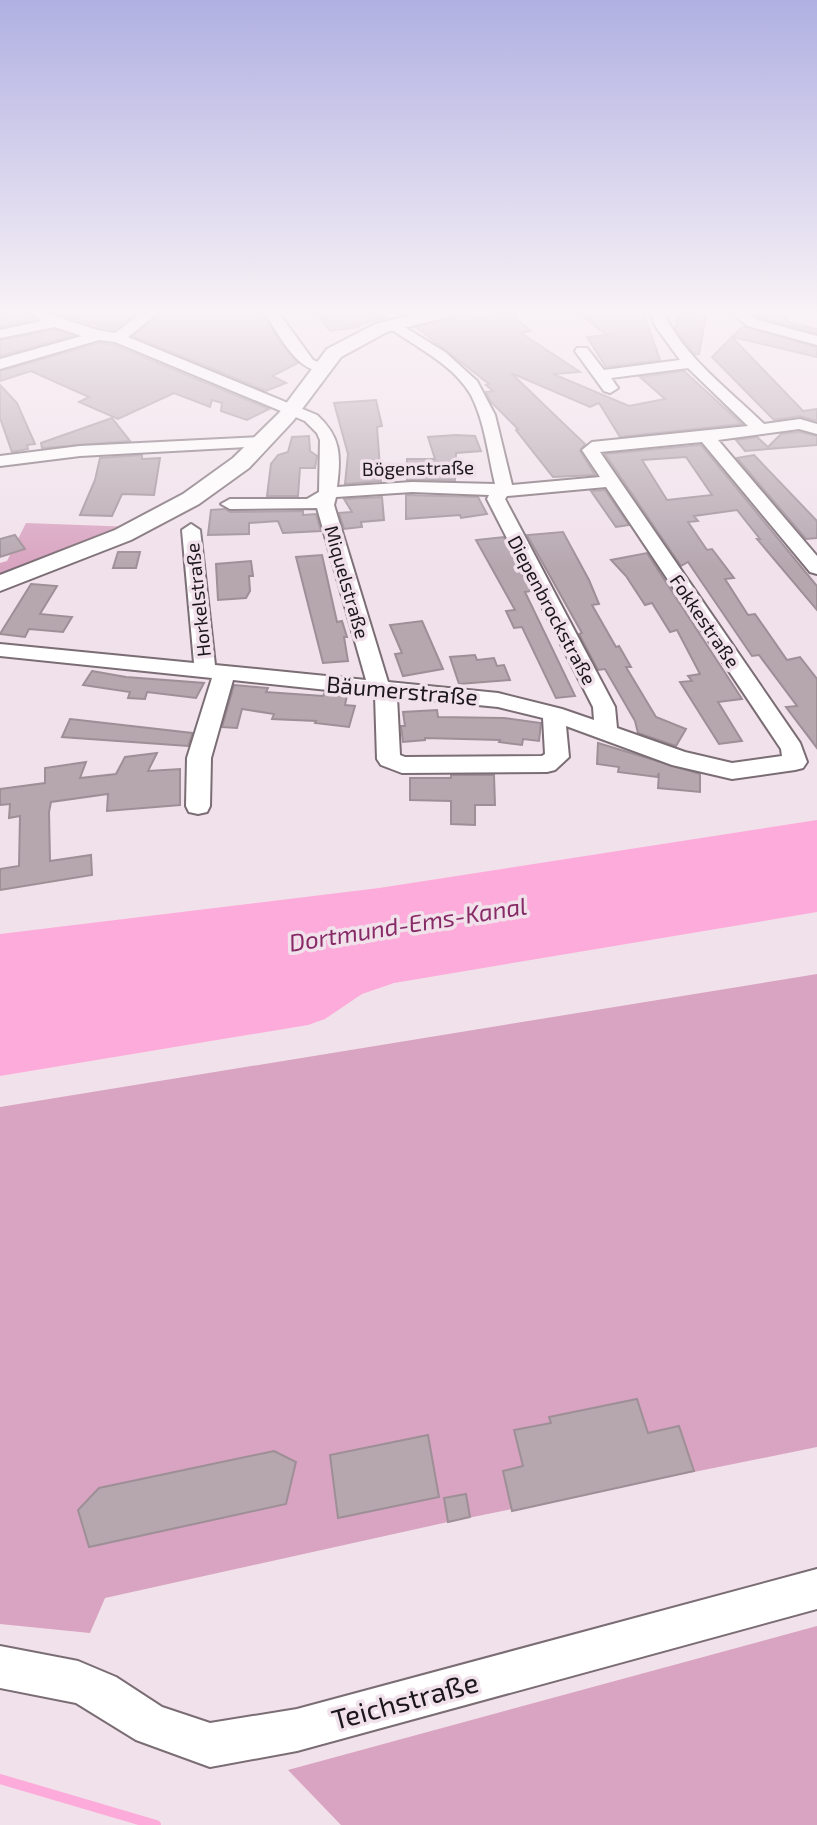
<svg xmlns="http://www.w3.org/2000/svg" width="817" height="1825" font-family="'Exo 2',sans-serif">
<style>
.green{fill:#d9a4c1}
.water{fill:#fdabda}
.lines{fill:none;stroke-linecap:round;stroke-linejoin:round}
.stream{stroke:#fdabda;stroke-width:10}
.building{fill:#b6a7af;stroke:#9e8f97;stroke-width:2;fill-rule:evenodd}
.minor-casing{stroke:#7b6d74;stroke-width:4}
.major-casing{stroke:#7b6d74;stroke-width:4}
.minor{fill:#fff;fill-rule:evenodd}
.major{fill:#fff;fill-rule:evenodd}
.labels{text-anchor:middle;stroke-width:7;stroke-linejoin:round;paint-order:stroke}
.far-street-label{font-size:19px;fill:#1c171a;stroke:#f1e1ea}
.street-label{font-size:23px;fill:#1c171a;stroke:#f1e1ea}
.water-label{font-size:24px;font-style:italic;fill:#872b67;stroke:#f1e1ea}
.near-street-label{font-size:28px;fill:#1c171a;stroke:#f1e1ea}
</style>
<rect width="100%" height="100%" fill="#f1e1ea"/>
<g class="green">
<path d="M26,523l108,4 -134,57v-21l7,-2z"/>
<path d="M817,974v473l-369,75 -343,76 -15,35 -90,-9v-517z"/>
<path d="M817,1626v199h-476l-53,-55z"/>
</g>
<path class="water" d="M817,820v92l-423,71 -32,11 -37,25 -17,6 -308,51v-142l379,-46z"/>
<g class="lines">
<path class="stream" d="M0,1779l156,46"/>
</g>
<g class="building">
<path d="M0,312h26l10,8 -36,7z"/>
<path d="M50,312h89l-25,18z"/>
<path d="M162,312h100l18,31 18,20 -26,13 14,7 -20,8 -133,-55z"/>
<path d="M315,312h70l1,5 -28,8 1,2 -29,4z"/>
<path d="M509,312l22,19 -10,2 59,39 -27,2 76,32 36,-7 -25,-22 44,-6 58,53 -122,13 -21,-34 -9,4 -79,-34 74,71 -5,7 15,24 -42,2 -37,-47 2,-1 -27,-27 -5,-10 7,-1 -7,-6 3,-1 -73,-57 39,-11 14,-1 3,3z"/>
<path d="M576,312h67l17,48 -54,7 -19,-30 20,-2z"/>
<path d="M679,312l27,3 -7,39h-4l-20,-25z"/>
<path d="M756,312h29l3,10 29,7v4l-58,-15 -5,-4z"/>
<path d="M743,326l74,21v10l-85,-20z"/>
<path d="M55,330l18,6 -73,20v-16z"/>
<path d="M732,337l71,74 14,-2v12l-17,-5 -26,4 -62,-63z"/>
<path d="M99,343l15,2 155,64 -22,11 -26,-9 1,-8 -10,-3 -2,7 -36,-14 -56,26 -39,-17 10,-5 -58,-26 -31,10v-10z"/>
<path d="M0,385l17,18 18,41 -8,1 1,4 -16,3 -12,-34z"/>
<path d="M376,400l6,26 -5,1 4,54 -36,3 3,-30 -14,-51z"/>
<path d="M112,418l18,23 -88,7 -1,-5z"/>
<path d="M799,432l18,4v9l-72,6 -9,-11 21,-3 11,10 13,-13z"/>
<path d="M456,435l19,1 6,15 -25,2 -1,27h-48v-21h28l-7,-22z"/>
<path d="M309,436l1,15 7,5 -2,12h-15l-2,28h-31l4,-32 7,-9 10,-3 4,-15z"/>
<path d="M701,445l116,141v24l-60,-71h3l-23,-29 -43,6 4,5 -10,1 19,28 5,-1 22,29 -9,1 23,36 7,-1 32,46 13,-3 17,22v69l-31,-41 11,-1 -38,-51 -7,1 -64,-94 -7,4 -76,-112zM686,457l26,38 -45,5 -25,-40z"/>
<path d="M142,455v4l18,-1 -6,37 -32,-1 -10,22 -32,-1 15,-35 5,-22z"/>
<path d="M754,455l63,66v17l-11,1 -69,-81z"/>
<path d="M605,490l24,35 -13,2 -25,-36z"/>
<path d="M406,495l72,2 9,17 -26,4 -1,-3 -54,4z"/>
<path d="M382,497l2,23 -23,2 1,5 -18,2 -5,-16 13,-1 -8,-13z"/>
<path d="M225,509l5,3 73,-1v4l13,-1 5,17 -38,2 -5,-12 -29,2v11l-41,1 3,-25z"/>
<path d="M563,532l26,48 10,24 -7,1 24,42 3,-1 12,21h-5l30,50 30,12 -10,17 -38,-13 -3,-12 -30,-52 -7,1 -19,-36 3,-1 -55,-98z"/>
<path d="M15,535l10,14 -25,8v-18z"/>
<path d="M504,537l27,54 -6,1 50,104 -19,2 -34,-71 -8,1 -8,-17 9,-1 -39,-70z"/>
<path d="M118,552h22l-4,16h-23z"/>
<path d="M647,553l95,146 -24,3 24,39 -23,3 -39,-62 12,-1 -4,-5 12,-2 -23,-44 -7,2 -18,-29 -7,2 -19,-29 -15,-16z"/>
<path d="M322,555l15,67 5,-1 5,16h-3l4,24 -25,2 -27,-106z"/>
<path d="M251,561l2,15h-4l1,15 -4,7 -28,2 -2,-36z"/>
<path d="M31,584l26,2 -17,28 32,3 -9,15 -34,-3 -4,8 -25,-3z"/>
<path d="M422,621l21,48 -40,7 -8,-22 7,-1 -12,-28z"/>
<path d="M475,655l2,5 17,-2 3,8 7,-1 6,15 -51,4 -9,-27z"/>
<path d="M92,671l34,6 78,6 -8,15 -49,-6 -2,7 -17,-1 2,-6 -47,-7z"/>
<path d="M234,685l34,3 -2,4 57,4 2,-4 22,3 -2,10 10,1 -6,21 -34,-4 1,-2 -44,-2 2,-5 -32,-5 -5,19 -15,-1z"/>
<path d="M437,710l1,7 66,1 37,5 -2,18 -16,-2 -1,6 -23,-3 1,-2 -75,-2v2l-22,2 -2,-16h4l-2,-14z"/>
<path d="M70,719l122,14v2l-4,11 -126,-9z"/>
<path d="M598,743l102,31v18l-42,-4 1,-15 -2,4 -39,-5 1,-5 -22,-3z"/>
<path d="M157,753l-9,18 32,-2v36l-73,6 1,-17 -57,8 -2,10 1,49 41,-6 1,20 -92,15v-21l19,-3 1,-50 -11,2 1,-14 -10,1v-16l45,-6v-15l41,-6 -6,16 36,-4 9,-17z"/>
<path d="M451,775h43l1,30h-20v20l-24,-1v-23l-41,-1v-22h41z"/>
<path d="M637,1399l11,34 31,-7 15,45 -182,40 -9,-40 20,-5 -9,-36 37,-7 -2,-6z"/>
<path d="M428,1435l11,62 -101,21 -8,-63z"/>
<path d="M274,1451l22,11 -10,42 -197,43 -11,-37 21,-22z"/>
<path d="M466,1494l4,23 -22,5 -4,-24z"/>
</g>
<g class="lines">
<g class="minor-casing">
<g id="minor">
<path d="M29,312c29,0 56,18 86,21l28,-21h16l-31,25 189,78c24,22 24,40 20,72l75,-5 83,2c-7,-29 -10,-62 -24,-89 -18,-31 -55,-48 -83,-68l-2,-3 7,-4 52,32 32,29 18,34 17,70 88,-8 -18,-27 10,-8 156,-16 -60,-58 -77,10 7,10 -8,5 -6,-2 -29,-40 2,-3h10l17,22 76,-10 -24,-33 -7,-15h14c22,46 65,77 101,112l36,-5 17,5v10l-18,-5 -81,11 99,116v18l-7,-2 -108,-130 -102,10 200,291 7,19 -4,6 -8,2 -63,9 -60,-14 -106,-39 3,31 -14,13 -8,2 -145,1 -21,-8 -4,-6 -2,-64 -142,-15 -22,78 -1,48 -3,6 -9,2 -9,-2 -3,-6 1,-48 25,-80 -212,-22v-12l194,19 -12,-133 9,-6 9,6 15,135 151,15 -49,-172 -87,1 -9,-5 9,-5h77l12,-7 1,-52 -3,-7 -12,-12 -190,-79 -16,-2 -99,29v-10l82,-23 -27,-9 -55,11v-8l42,-9zM606,487l175,262 1,7 -50,7 -47,-11 -68,-24 -2,-21 -110,-208 2,-3zM412,492l77,3 -2,4 106,208 1,13 -32,-11 -64,-16 -110,-11 -54,-177 2,-8zM397,697l101,10 45,11 2,36 -3,2 -137,1 -5,-2z"/>
<path d="M264,312h14l35,48 17,7 -3,3c-29,7 -49,-38 -63,-58z"/>
<path d="M730,312h16l12,8 59,16v9l-69,-19z"/>
<path d="M261,437l8,5 -2,4 -187,10 -80,10v-10l80,-10z"/>
<path d="M817,1569v40l-520,142 -87,16 -74,-27 -60,-37 -76,-15v-42l78,15 38,16 46,30 48,16 87,-14z"/>
</g>
</g>
<g class="major-casing">
<path id="major" d="M424,312h31l-3,4 -65,16 -46,25 -48,64 -44,47 -50,36 -68,36 -131,51v-16l115,-45 68,-36 50,-36 46,-45 48,-64 48,-25z"/>
</g>
<use href="#minor" class="minor"/>
<use href="#major" class="major"/>
</g>
<linearGradient id="sky" x2="0" y2="1"><stop stop-color="#b0b0e2"/><stop offset="0.55" stop-color="#f9f2f6"/><stop offset="1" stop-color="#f9f2f6" stop-opacity="0"/></linearGradient>
<rect width="817" height="568" fill="url(#sky)"/>
<g class="labels">
<g class="far-street-label">
<text transform="translate(418 468) rotate(-1)" y="7">Bögenstraße</text>
<text transform="translate(347 582) rotate(74)" y="7">Miquelstraße</text>
<text transform="translate(198 600) rotate(-96)" y="7">Horkelstraße</text>
<text transform="translate(552 610) rotate(62)" y="7">Diepenbrockstraße</text>
<text transform="translate(705 621) rotate(56)" y="7">Fokkestraße</text>
</g>
<g class="street-label">
<text transform="translate(402 691) rotate(5)" y="8">Bäumerstraße</text>
</g>
<g class="water-label">
<text transform="translate(408 925) rotate(-9)" y="8">Dortmund-Ems-Kanal</text>
</g>
<g class="near-street-label">
<text transform="translate(405 1701) rotate(-15)" y="10">Teichstraße</text>
</g>
</g>
</svg>
